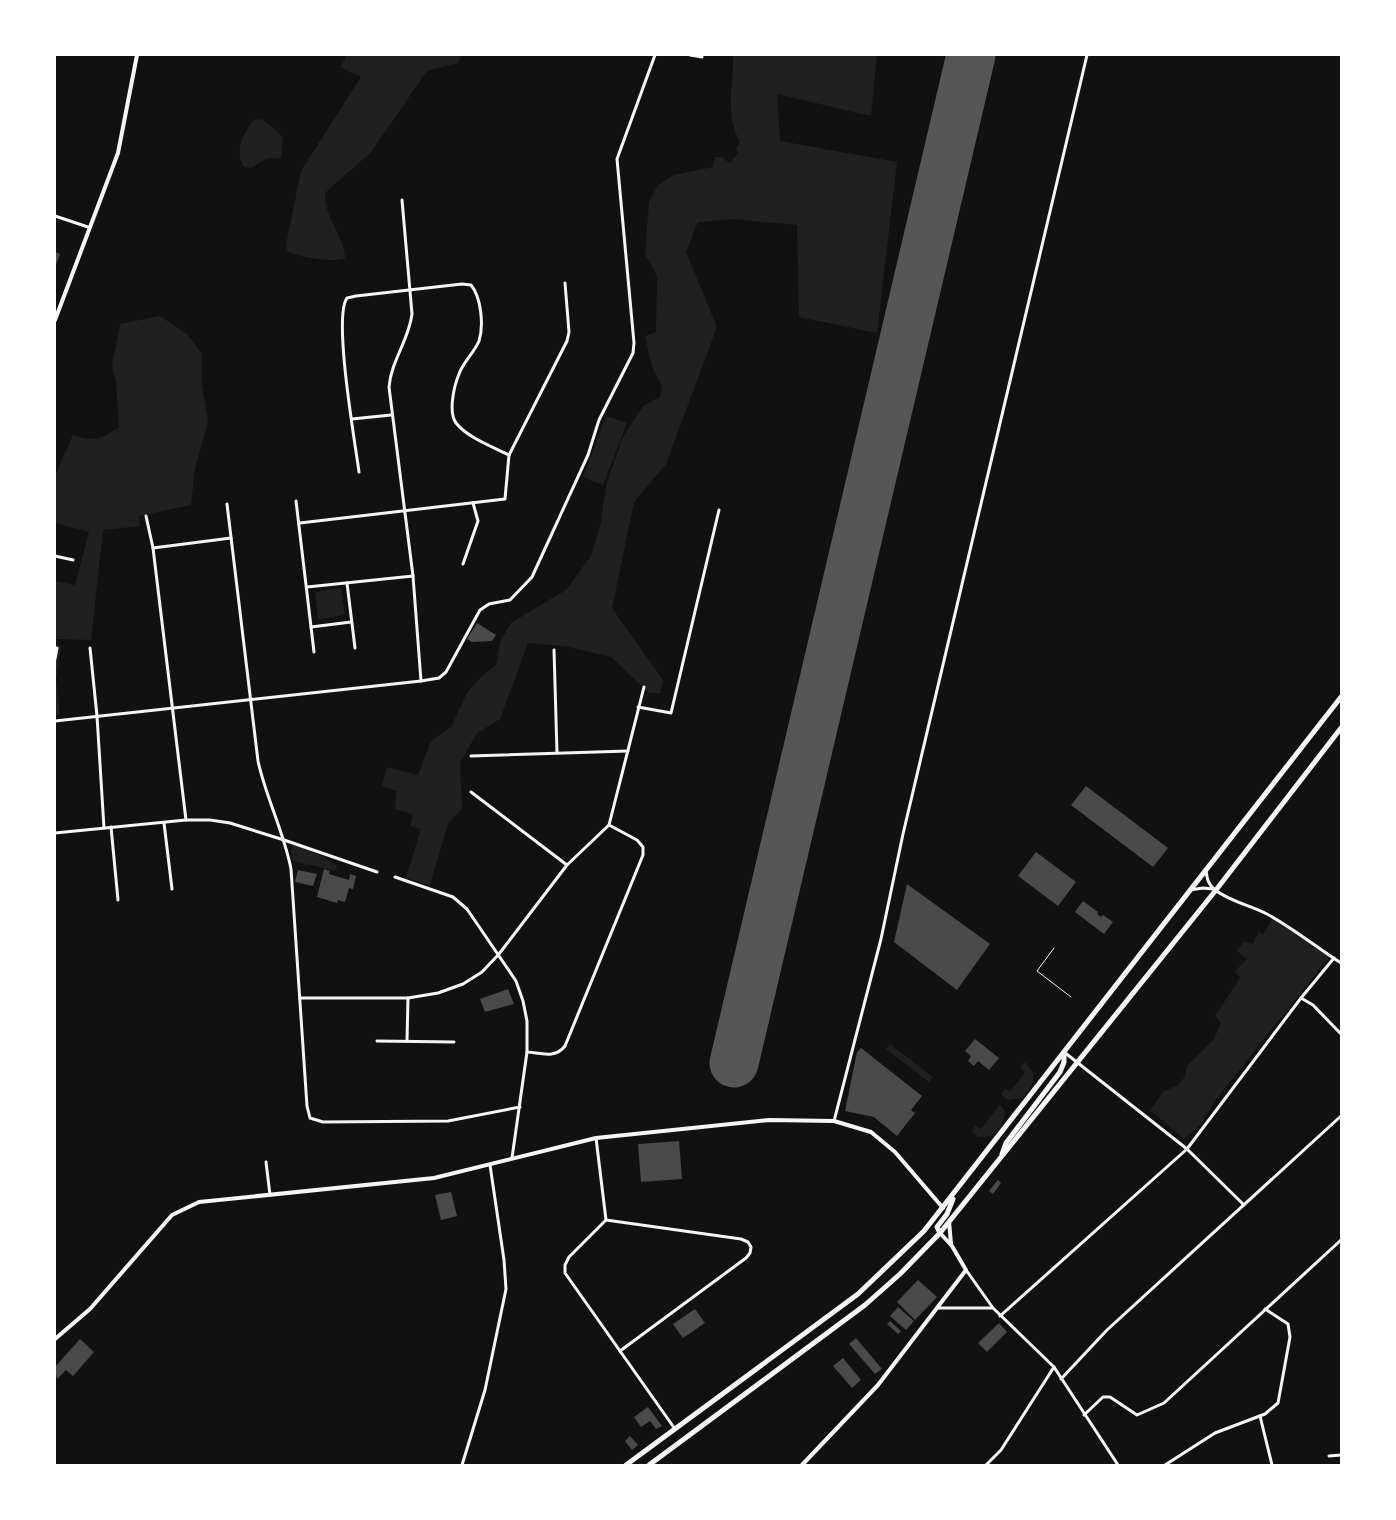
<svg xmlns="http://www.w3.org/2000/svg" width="1396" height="1520" font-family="Montserrat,sans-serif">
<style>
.green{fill:#202020}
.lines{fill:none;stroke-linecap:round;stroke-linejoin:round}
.runway{stroke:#565656;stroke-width:49}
.building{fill:#4a4a4a}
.service{stroke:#f5f5f5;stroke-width:1}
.minor{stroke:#f5f5f5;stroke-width:3}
.tertiary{stroke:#f5f5f5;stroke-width:4}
.trunk{stroke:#f5f5f5;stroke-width:5}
</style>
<rect width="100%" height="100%" fill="#111"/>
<g class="green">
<path d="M462,55l-4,8 -31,8 -56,81 -45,40c-6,18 19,45 19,66 -18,5 -40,0 -58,-7l-1,-6 15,-74 60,-94 -20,-10 5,-11z"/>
<path d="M733,55h144l-6,61 -94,-22 3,47 117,21 -20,171 -78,-16 -2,-92 -64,-6 -35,3 -12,30 31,75 -51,137 -32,38 -22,106 51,72 -3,13h-11l-38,-36 -46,-11 -37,-3 -28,76 -23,14 -17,30 2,46 -14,15 -18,61 -24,-7 15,-49 -11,-3 3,-12 -18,-5 1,-18 -14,-5 5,-19 31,8 13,-34 20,-14 16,-34 14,-16 15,-12 4,-23 11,-19 55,-33 25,-34 10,-34 5,-36 16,-47 21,-33 17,-9 2,-11 -10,-19 -7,-31 11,-4 1,-56 -12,-22 4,-52 9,-17 16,-10 39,-8 2,-10h6l9,6 8,-10 -2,-4 4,-8c-16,-24 -6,-58 -7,-86z"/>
<path d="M255,119l9,1 19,17 -2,21h-14l-16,10 -7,-1c-10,-16 -1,-35 11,-48z"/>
<path d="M160,316l28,19 14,19v31l6,37 -13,46 -4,37 -52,11 1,10 -37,4 -12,110 -36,-1v-58l20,4 14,-53 -34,-9v-47l18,-41c22,7 28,5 46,-8l-3,-44 -4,-18 8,-41z"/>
<path d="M606,416l21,7 -24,62 -20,-8z"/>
<path d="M341,588l4,27 -27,4 -3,-27z"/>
<path d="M55,646h6l-5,33 4,35 -5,2z"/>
<path d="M294,844l31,14 12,8 -1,5 -42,-10 -3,-9z"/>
<path d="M1272,919l58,37 -113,142 -17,27 -16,14 -34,-29 14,-19 15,-6 6,-9 2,-10 27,-27 7,-16 -6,-7 25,-38 -5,-7 12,-12 -10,-8 7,-10 9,3 6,-13 4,4z"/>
<path d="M890,1044l43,33 -4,5 -43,-33z"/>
<path d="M1025,1062l9,12 -2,11 -9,13 -15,2 -7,-6 4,-5 5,3 15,-20 -5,-4z"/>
<path d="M1000,1104l5,8 -2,11 -10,13 -14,1 -8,-5 4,-6 6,3z"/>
</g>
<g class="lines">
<path class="runway" d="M734,1063l237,-1008"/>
</g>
<g class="building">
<path d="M55,252l5,2 -5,13z"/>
<path d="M477,623l19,12 -4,6 -20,1 -5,-3z"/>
<path d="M1086,786l82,62 -15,19 -82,-62z"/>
<path d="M1036,852l40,30 -18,24 -40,-30z"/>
<path d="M324,869l6,2 -1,3 20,6 1,-6 6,2 -3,13 -4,-1 -4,14 -7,-2 -1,3 -20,-6z"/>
<path d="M298,870l19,4 -4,12 -18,-4z"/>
<path d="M907,884l83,60 -33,46 -63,-48z"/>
<path d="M1083,901l15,11 -1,2 4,3 2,-2 10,7 -9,12 -29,-22z"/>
<path d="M508,989l6,15 -29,8 -5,-13z"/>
<path d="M975,1039l24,19 -10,12 -11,-9 -4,5 -6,-5 3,-5 -6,-5z"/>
<path d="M861,1048l61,48 -11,14 4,3 -18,23 -23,-19 -29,-6 12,-59z"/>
<path d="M679,1141l3,38 -41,3 -3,-38z"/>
<path d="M998,1180l3,3 -8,11 -4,-3z"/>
<path d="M451,1192l6,24 -16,4 -6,-25z"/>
<path d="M918,1280l19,17 -22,23 -18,-18z"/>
<path d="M898,1307l16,14 -8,9 -16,-14z"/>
<path d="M695,1309l10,14 -22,15 -10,-14z"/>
<path d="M890,1321l11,10 -3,3 -11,-10z"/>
<path d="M999,1323l8,9 -20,20 -9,-9z"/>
<path d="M856,1338l26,31 -7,5 -26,-30z"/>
<path d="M80,1339l14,13 -21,24 -7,-6 -9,9 -2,-12z"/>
<path d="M843,1358l18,22 -9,8 -19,-22z"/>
<path d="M648,1407l14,19 -6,3 -6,-8 -9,6 -7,-10z"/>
<path d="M630,1436l8,9 -6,5 -7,-9z"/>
</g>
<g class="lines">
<path class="service" d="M1054,948l-17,23 34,26"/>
<g class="minor">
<path d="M690,55l12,2"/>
<path d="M55,216l33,11"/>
<path d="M352,419l39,-4"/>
<path d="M359,472c-4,-30 -26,-155 -12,-174l9,-2 106,-12 9,1c10,12 13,40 8,56 -5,12 -16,21 -20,33 -5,12 -11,38 -3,49 12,15 37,24 53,32"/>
<path d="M296,501l18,151"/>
<path d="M227,504l31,257c8,37 26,71 33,108l16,237 3,12 13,4 125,-1 72,-14"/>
<path d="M146,516l7,32 33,272"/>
<path d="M300,523l205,-24 4,-44 58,-114 2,-9 -4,-49"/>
<path d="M153,548l78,-10"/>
<path d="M55,556l18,4"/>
<path d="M463,564l15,-43 -5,-18"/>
<path d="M347,583l8,65"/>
<path d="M307,587l106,-11"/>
<path d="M311,627l40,-5"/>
<path d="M90,648l7,68 7,112"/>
<path d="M554,650l3,103"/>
<path d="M55,659l2,-11"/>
<path d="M421,681l18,-3 7,-6 34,-62 9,-6 21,-4 22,-23 56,-122 11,-35 34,-67 1,-10 -17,-184 38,-104"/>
<path d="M638,707l33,6 48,-203"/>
<path d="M55,721l366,-40 -8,-105 -24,-189c2,-26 20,-47 23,-73l-10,-114"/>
<path d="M471,756l157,-5"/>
<path d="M471,792l96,73"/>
<path d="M164,823l8,66"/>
<path d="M111,827l7,73"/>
<path d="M55,833l131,-13h24l20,3 54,17 93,32"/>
<path d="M1206,870c1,9 2,14 9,20 16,12 35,15 52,24 26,14 49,33 74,49"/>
<path d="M395,877l58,20 14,12 49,72 7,20 4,20v31l-15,106"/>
<path d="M1190,890l13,-2 10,1"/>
<path d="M300,998h108l30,-5 25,-9 19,-12 17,-18 68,-89 42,-40 35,-138"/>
<path d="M1301,998l12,7 28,29"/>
<path d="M377,1041l77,1"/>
<path d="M407,1041l1,-43"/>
<path d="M527,1052c14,1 28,7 38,-6l78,-191v-8l-6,-7 -28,-15"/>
<path d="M1064,1052l123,97 57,56"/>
<path d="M834,1121l47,-182 22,-105 184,-779"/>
<path d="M596,1138l10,82 -37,37 -4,8v8l110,156"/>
<path d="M266,1162l4,33"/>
<path d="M606,1220l135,19 7,3 3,5 -1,6 -4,5 -126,93"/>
<path d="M966,1270l27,38 61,59 64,98"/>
<path d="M938,1308h54"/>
<path d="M1000,1316l187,-167 114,-151 33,-40"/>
<path d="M1061,1379l46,-49 234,-214"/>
<path d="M1084,1415l19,-18h7l27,18 27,-12 177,-163"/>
<path d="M1260,1416l12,49"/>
<path d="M1329,1456l12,-1"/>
<path d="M462,1465l23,-75 21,-101 -2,-29 -14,-95"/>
<path d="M986,1465l15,-15 53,-83"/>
<path d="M1165,1465l50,-32 50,-19 13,-11 12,-66 -2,-13 -23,-15"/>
</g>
<g class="tertiary">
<path d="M55,320l63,-167 19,-98"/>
<path d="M949,1221l2,23"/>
<path d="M55,1339l35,-30 82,-94 27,-13 235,-24 162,-40 173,-18 65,1 37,11 24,20 48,56"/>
<path d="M802,1465l76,-80 88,-115 -14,-24 -12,-13"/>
</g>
<g class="trunk">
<path d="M1002,1154l4,-11 54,-71 4,-10v-9"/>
<path d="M940,1233l-3,-6 10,-13 6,-15"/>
<path d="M626,1465l232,-171 66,-63 417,-534"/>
<path d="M649,1465l216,-160 35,-31 40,-41 276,-343 125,-162"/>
</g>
</g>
<rect width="1396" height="1520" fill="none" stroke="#ffffff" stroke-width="112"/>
</svg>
